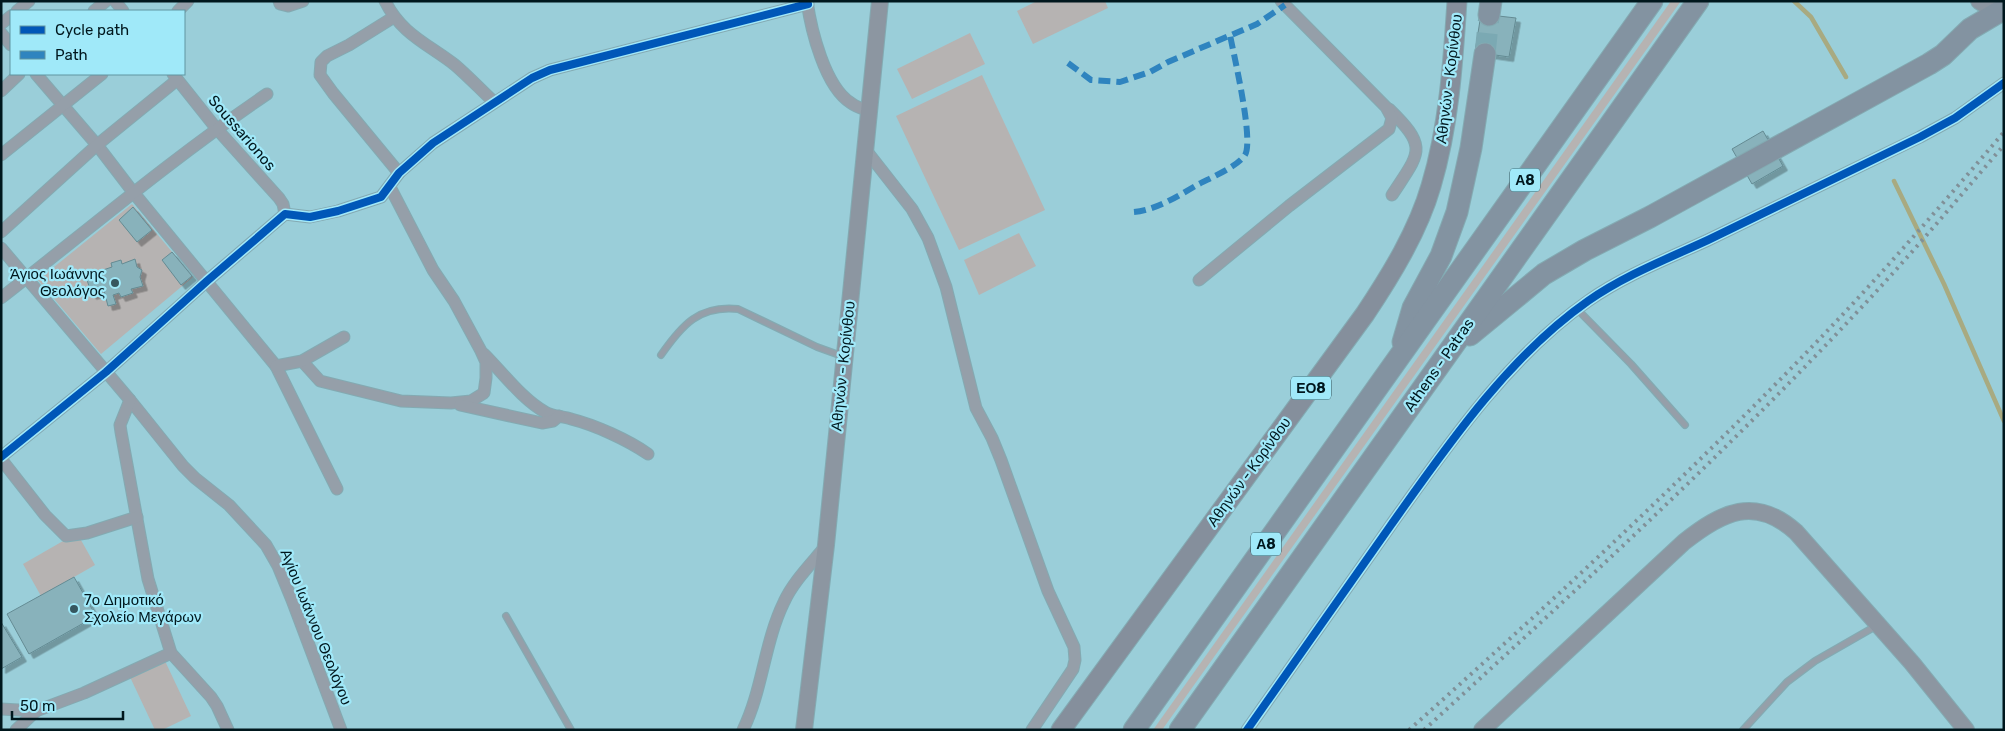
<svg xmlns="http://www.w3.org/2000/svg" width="2005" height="731" font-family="Rubik,sans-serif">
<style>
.green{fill:#b6b3b2}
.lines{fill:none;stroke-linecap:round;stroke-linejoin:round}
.stream{stroke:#a8aa81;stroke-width:4.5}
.building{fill:#88b2bb;stroke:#648b93;filter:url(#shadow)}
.highway-tunnel{stroke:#7ba9b3;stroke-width:21;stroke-dasharray:21 11;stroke-linecap:butt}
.lane-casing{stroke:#83aab2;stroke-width:8}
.street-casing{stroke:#83aab2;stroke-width:13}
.secondary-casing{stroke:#83aab2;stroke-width:18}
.primary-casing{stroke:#83aab2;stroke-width:21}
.highway-casing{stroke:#83aab2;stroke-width:23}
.lane{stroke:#959fa9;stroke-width:5.5}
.street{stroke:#959fa9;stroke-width:11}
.secondary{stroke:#8c96a1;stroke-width:16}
.primary{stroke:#858f9c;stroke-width:19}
.highway{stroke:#8393a1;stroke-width:21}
.rail{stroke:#809098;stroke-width:4;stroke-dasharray:2.5 5;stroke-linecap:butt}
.quiet{stroke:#2f84bf;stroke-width:6;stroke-dasharray:12 6;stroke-linecap:butt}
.cycleway-casing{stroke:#a0e9f9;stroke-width:11}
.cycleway{stroke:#0057b8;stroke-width:8}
.poi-dot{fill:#36575f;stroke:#a0e9f9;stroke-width:2}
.labels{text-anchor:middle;stroke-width:4.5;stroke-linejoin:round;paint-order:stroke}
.shield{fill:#a0e9f9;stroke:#30565f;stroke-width:1}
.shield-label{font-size:14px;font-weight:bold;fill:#00171d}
.street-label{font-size:15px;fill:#00171d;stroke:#a0e9f9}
.poi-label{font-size:15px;fill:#00171d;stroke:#a0e9f9;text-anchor:end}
</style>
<defs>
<filter id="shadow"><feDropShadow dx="4.5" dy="4.5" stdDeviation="0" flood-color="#0004"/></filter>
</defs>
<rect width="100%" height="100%" fill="#9aced9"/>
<g class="green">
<path d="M1037,1h68l3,7 -75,36 -16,-33z"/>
<path d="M1671,1h10l-519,729h-9z"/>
<path d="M970,33l15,31 -73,35 -15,-30z"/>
<path d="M982,75l63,135 -86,40 -63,-134z"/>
<path d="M132,204l61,73 -92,77 -63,-74z"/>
<path d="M1019,233l17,33 -57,29 -15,-35z"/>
<path d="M77,533l18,32 -54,31 -18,-32z"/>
<path d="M165,661l26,55 -29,14h-7l-25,-53z"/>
</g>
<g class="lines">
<g class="stream">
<path d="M1794,1l17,16 35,60"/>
<path d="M1894,181l50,103 60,137"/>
</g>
</g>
<g class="building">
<path d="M1481,14l35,4 -7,39 -34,-5z"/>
<path d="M1763,131l20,35 -31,18 -20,-35z"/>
<path d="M133,207l19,23 -15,12 -18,-22z"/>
<path d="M172,252l20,24 -11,9 -19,-25z"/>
<path d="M135,259l2,8 5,3 -2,7 3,9 -12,3 2,4 -12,4 -2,-4 -6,2 3,9 -8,2 -4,-15 -12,4 -5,-15 11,-4 -1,-4 15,-5 -1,-4 10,-3 1,4z"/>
<path d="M74,577l22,39 -67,38 -22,-40z"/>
<path d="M1,622l21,35 -21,12z"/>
</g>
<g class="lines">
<path class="highway-tunnel" d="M1485,54l4,-39"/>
<g class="lane-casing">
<g id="lane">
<path d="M1577,309l54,55 54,61"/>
<path d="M661,355c21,-30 38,-50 77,-46l79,38 25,9"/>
<path d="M506,616l65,114"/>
<path d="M1743,730l44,-48 28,-21 61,-35"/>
</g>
</g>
<g class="street-casing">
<g id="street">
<path d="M115,1l8,10"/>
<path d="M279,1l1,3 8,2 15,-5"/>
<path d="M385,1c16,33 43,43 70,64 14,12 26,25 39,37"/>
<path d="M807,1c4,29 18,86 44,102 5,4 12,6 18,8"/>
<path d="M17,11l12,-10"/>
<path d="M94,11l12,-10"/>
<path d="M178,11l10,-10"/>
<path d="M394,17l-45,28 -22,11 -6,6 -1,13 13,18 66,80"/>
<path d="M1,24l10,-8"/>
<path d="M1,33l10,12"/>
<path d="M36,74l61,71 36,47 143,174 61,123"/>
<path d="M173,74l43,54 63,70 4,6 2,10"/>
<path d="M1,91l18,-17"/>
<path d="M1389,109c40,39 31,43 3,86"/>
<path d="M865,149l47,60 16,29 18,49 30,121 16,30 9,22 47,131 26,56 1,13 -2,9 -41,61"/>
<path d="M1,155l101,-81"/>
<path d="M1,232l96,-87 80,-65"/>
<path d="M1,248l129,152 53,66 12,12 34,27 37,40 12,21 14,34 49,130"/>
<path d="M1199,280l90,-74 100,-77 3,-11 -6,-11 -105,-106"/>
<path d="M1,298c88,-69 173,-141 266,-204"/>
<path d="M484,354c19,19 38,45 61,58 8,5 18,4 26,7 24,6 57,21 77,35"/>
<path d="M302,361l18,20 81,20 50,2 20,-2 13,-8 2,-15v-16l-5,-11 -27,-50 -21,-31 -43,-83"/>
<path d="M276,366l26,-5 42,-24"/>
<path d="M130,400l-10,25 1,7 27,147 23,74 40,44 6,9 11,24"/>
<path d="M460,405l82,18 11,-2 6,-5"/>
<path d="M1,457l105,-85 101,-91 78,-67 25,3 28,-6 43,-14 18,-24 34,-30 99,-65 18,-8 258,-66"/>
<path d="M1,459l44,56 21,21 21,-3 50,-16"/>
<path d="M1,709l35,2 48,-18 87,-40"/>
<path d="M16,730l20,-19"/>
<path d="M743,730c20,-41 21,-87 41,-128 9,-20 27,-38 41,-55"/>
<path d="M1247,730c48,-69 96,-137 144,-205 56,-79 117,-168 197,-224 37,-26 79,-42 120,-61 70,-34 141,-68 212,-103l35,-19 49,-35"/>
</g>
</g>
<g class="secondary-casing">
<g id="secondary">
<path d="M1979,1l8,5 17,3"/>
<path d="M804,730l22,-185 54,-544"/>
<path d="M1482,730l202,-188c38,-30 71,-47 112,-10l116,131 54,67"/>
</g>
</g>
<g class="primary-casing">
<path id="primary" d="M1061,730l304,-416c26,-39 53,-83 66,-128 18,-60 22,-123 26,-185"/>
</g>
<g class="highway-casing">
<g id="highway">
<path d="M1489,15l2,-14"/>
<path d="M1470,335l74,-61 41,-24 65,-33 279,-153 14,-9 27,-26 34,-20"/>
<path d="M1403,342l10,-34 28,-52 16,-44 14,-64 14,-94"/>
<path d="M1134,730l518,-729"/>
<path d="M1180,730l518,-729"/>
</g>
</g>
<use href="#lane" class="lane"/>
<use href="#street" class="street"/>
<use href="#secondary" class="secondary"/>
<use href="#primary" class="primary"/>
<use href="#highway" class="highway"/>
<g class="rail">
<path d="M1409,730c136,-122 270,-246 397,-377 69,-71 134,-146 198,-221"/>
<path d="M1424,730c148,-136 297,-272 435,-420 50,-53 97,-109 145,-165"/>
</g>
<g class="quiet">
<path d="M1068,63l23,17 29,2 30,-10 18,-10 89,-38 28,-19"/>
<path d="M1134,212c22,-2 44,-16 63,-27 13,-7 40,-18 48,-30 9,-15 -11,-99 -15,-120"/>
</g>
<g class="cycleway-casing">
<g id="cycleway">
<path d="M1,457l105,-85 101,-91 78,-67 25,3 28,-6 43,-14 18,-24 34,-30 99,-65 18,-8 258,-66"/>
<path d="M1247,730c48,-69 96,-137 144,-205 56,-79 117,-168 197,-224 37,-26 79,-42 120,-61 70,-34 141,-68 212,-103l35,-19 49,-35"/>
</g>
</g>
<use href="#cycleway" class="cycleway"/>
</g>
<g class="poi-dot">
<circle cx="115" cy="283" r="5"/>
<circle cx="74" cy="609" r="5"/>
</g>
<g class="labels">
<g class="shield">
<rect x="1510" y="168.5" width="30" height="23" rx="4"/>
<rect x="1291" y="376.5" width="40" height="23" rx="4"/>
<rect x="1251" y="532.5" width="30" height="23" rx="4"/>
</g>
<g class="shield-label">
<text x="1525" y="185">Α8</text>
<text x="1311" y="393">ΕΟ8</text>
<text x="1266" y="549">Α8</text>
</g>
<g class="street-label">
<text transform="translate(1449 79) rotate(-83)" y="5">Αθηνών - Κορίνθου</text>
<text transform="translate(242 133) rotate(49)" y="5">Soussarionos</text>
<text transform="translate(1439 365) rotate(-55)" y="5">Athens - Patras</text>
<text transform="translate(843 366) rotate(-84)" y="5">Αθηνών - Κορίνθου</text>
<text transform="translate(1249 472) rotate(-54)" y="5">Αθηνών - Κορίνθου</text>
<text transform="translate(316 627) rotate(68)" y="5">Αγίου Ιωάννου Θεολόγου</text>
</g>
<g class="poi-label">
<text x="105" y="279">Άγιος Ιωάννης<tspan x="105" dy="17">Θεολόγος</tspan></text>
<text x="84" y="605" text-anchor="start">7ο Δημοτικό<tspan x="84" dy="17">Σχολείο Μεγάρων</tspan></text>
</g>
</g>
<rect width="2005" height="731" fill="none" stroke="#00171d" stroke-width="5"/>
<rect x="10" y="10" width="175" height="65" fill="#a0e9f9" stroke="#6095a1"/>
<rect x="20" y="26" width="25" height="8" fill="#0057b8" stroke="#6095a1"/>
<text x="55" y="35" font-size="15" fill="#00171d">Cycle path</text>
<rect x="20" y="51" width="25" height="8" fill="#2f84bf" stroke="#6095a1"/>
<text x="55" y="60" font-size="15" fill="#00171d">Path</text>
<path d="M12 711v8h111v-8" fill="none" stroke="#00171d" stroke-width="2.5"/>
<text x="20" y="711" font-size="15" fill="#00171d" stroke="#a0e9f9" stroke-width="4" paint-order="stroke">50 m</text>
</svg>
